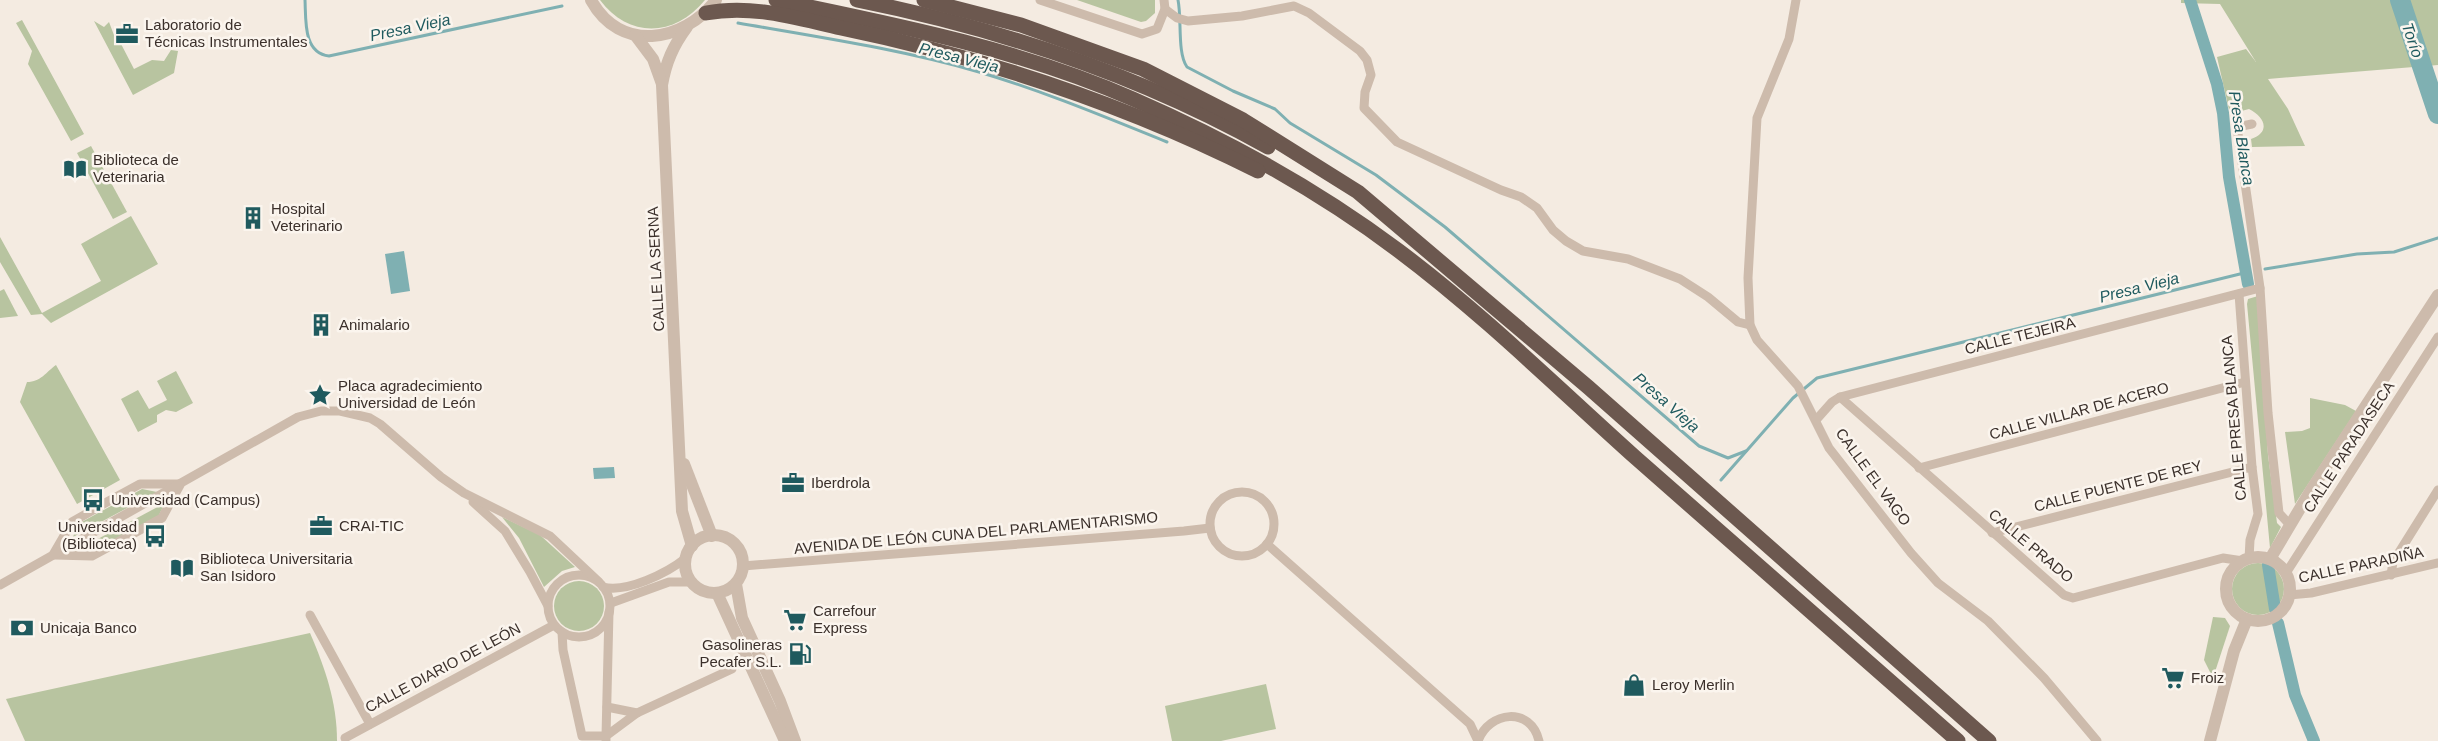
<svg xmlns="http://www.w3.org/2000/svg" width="2438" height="741" font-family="Arial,sans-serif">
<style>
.green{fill:#b8c4a0}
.water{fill:#7fb0b2}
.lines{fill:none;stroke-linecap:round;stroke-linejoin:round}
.stream{stroke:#7fb0b2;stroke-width:3}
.canal{stroke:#7fb0b2;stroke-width:12}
.river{stroke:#7fb0b2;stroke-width:20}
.minor{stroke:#cdbbac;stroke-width:9}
.tertiary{stroke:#cdbbac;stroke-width:12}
.trunk{stroke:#6c584f;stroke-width:15}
.labels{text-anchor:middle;stroke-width:5;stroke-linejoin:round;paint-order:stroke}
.poi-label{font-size:15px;fill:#3b302b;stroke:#fbf5ee;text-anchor:start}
.street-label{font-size:15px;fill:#3b302b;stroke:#fbf5ee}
.water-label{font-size:16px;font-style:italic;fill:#1f5a5e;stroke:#fbf5ee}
</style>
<rect width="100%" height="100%" fill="#f4ebe1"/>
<g class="green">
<path d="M600,0h105c-30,37 -76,39 -105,0z"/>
<path d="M1077,0h78v13l-9,8 -5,1z"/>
<path d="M2181,0h257v65l-170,14 20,30 17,37 -53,1 -1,-8c20,-7 14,-22 -2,-30l-19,5 -13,-57 29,-8 10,13 -36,-58 -39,-1z"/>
<path d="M22,20l62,114 -13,7 -43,-77 4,-13 -16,-28z"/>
<path d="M94,21l10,6 5,-5 8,21 3,-1 14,27 18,-9 12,1 7,-11 7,1 -4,22 -41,22z"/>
<path d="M91,146l36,66 -14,7 -36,-66z"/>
<path d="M131,216l27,48 -107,59 -9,-9 -11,1 -31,-53v-25l42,76 59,-32 -20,-37z"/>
<path d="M4,289l14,27 -18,2v-27z"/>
<path d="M2258,296l10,159 9,68 4,4 -11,21 -23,-244 1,-5z"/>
<path d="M56,365l64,115 -43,24 -57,-102 7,-20c14,0 19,-10 29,-17z"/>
<path d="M176,371l17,32 -17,9 -10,-2 -9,5v7l-19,10 -17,-33 17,-9 11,19 18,-9 -10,-19z"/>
<path d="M2310,398l35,7 11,6 -61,93 -10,-72 17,-1 8,-3z"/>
<path d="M142,489l15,3 -84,45 5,-13z"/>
<path d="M165,503l-7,14 -64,34 -13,-3z"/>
<path d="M502,517l38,18 35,32 -13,4 -18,16 -25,-49z"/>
<circle cx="2258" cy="589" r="26"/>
<circle cx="579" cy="606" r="25"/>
<path d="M2213,617l12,1 5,8 -17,52 -9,-18z"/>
<path d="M310,633c15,35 27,69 27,108h-312l-19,-42z"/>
<path d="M1266,684l10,45 -55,12h-49l-7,-35z"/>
</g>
<g class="water">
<path d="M404,251l6,40 -19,3 -6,-40z"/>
<path d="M614,467l1,11 -21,1 -1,-11z"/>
</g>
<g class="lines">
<g class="stream">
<path d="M305,0c1,20 -2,53 24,56l233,-50"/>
<path d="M1178,0c4,19 -1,53 9,67l46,24 42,18 15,14 86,52 69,52 254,219 29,12 18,-7"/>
<path d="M738,23c80,14 162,26 241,49 64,19 126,45 188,70"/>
<path d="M2265,269l92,-15 37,-2 44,-14"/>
<path d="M1721,480l72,-82 24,-20 427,-105"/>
</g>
<g class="canal">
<path d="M2190,0l27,84 6,29 6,64 19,107"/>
<path d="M2268,565l7,44"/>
<path d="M2278,623l17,72 19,46"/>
</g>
<path class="river" d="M2400,0l38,114"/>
<g class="minor">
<path d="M1040,0l102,34 15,-5 8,-20 -1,-9"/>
<path d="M1796,0l-7,39 -32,79 -9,160 2,47 7,15 41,46 31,62 82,105 27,30 50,38 56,57 53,63"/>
<path d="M1165,9l12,9 11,3 54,-5 52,-10 15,7 51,38 7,9 4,15 -6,17 -1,16 33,34 104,48 20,7 16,11 16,22 13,11 17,10 45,8 52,20 28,18 30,25 12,3"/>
<path d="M2260,288l8,125 11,100 10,11"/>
<path d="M2239,294l13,173 6,47 -8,26 -1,19"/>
<path d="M1840,397l224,198 9,3 150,-40 20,3"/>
<path d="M1816,420l16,-18 8,-5 420,-109 -23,-161 15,-3"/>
<path d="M1919,468l326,-86"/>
<circle cx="1242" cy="524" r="32"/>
<path d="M473,502l32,29 25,41 18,34"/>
<path d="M1992,533l260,-66"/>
<path d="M1267,544l203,180 8,17"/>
<path d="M54,553l18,-31 35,-20 33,-18h40"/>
<path d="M55,555l37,1 70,-38 18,-33"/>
<path d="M743,566l441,-35 26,-3"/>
<path d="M2286,573l152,-236"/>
<path d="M2391,575l2,-13 45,-72"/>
<circle cx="579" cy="606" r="31"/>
<path d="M0,585l298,-168 23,-6h19l30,7 10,6 61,53 23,16 86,43 49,46"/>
<path d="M603,587c24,6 64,-14 83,-29"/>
<path d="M2289,595l22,-2 127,-30"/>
<path d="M611,603l58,-21h22"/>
<path d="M310,615l60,109"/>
<path d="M562,632l1,18 19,86h24l3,-124"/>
<path d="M607,707l30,6"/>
<path d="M345,738l209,-113"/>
<path d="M606,740v-4l31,-23 95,-44"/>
<path d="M1478,741c11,-30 53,-35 61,0"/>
</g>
<g class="tertiary">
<path d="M591,0c29,53 92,43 125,0"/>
<path d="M687,27c-14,19 -21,35 -25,58l20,426 10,35"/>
<path d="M635,35l18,24 9,25"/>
<path d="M684,464l28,72"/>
<circle cx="714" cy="564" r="29"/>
<circle cx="2258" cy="589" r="32"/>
<path d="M2270,559l41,-69 127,-195"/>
<path d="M736,584l6,34 38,83 15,40"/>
<path d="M717,593l68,148"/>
<path d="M2210,741l24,-90 13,-32"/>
</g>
<g class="trunk">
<path d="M776,0c121,25 243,49 357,99 94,41 185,91 266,152 84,63 159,137 237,207 107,95 215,188 322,283"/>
<path d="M857,0c144,29 283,75 411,147"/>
<path d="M924,0l97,25 122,44 100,51 115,72 230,195 401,354"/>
<path d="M706,13c46,-9 90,5 135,15 145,30 284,76 417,143"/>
</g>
</g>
<defs>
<g id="office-bare" transform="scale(1.8)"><path d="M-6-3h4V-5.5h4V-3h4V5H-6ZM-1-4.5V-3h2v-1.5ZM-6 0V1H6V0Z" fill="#1f5a5e" stroke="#fbf5ee" stroke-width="2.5" paint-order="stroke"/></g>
<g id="library-bare" transform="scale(1.8)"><path d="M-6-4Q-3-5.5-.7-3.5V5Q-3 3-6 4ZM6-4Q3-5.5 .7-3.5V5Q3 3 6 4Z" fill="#1f5a5e" stroke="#fbf5ee" stroke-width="2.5" paint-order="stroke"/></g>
<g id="building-bare" transform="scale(1.8)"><path d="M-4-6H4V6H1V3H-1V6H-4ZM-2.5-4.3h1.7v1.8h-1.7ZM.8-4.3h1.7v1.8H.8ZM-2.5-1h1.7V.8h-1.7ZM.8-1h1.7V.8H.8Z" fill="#1f5a5e" stroke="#fbf5ee" stroke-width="2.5" paint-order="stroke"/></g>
<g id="sight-bare" transform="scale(1.8)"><path d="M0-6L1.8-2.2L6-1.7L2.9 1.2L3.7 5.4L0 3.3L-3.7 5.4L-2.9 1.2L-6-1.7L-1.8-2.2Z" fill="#1f5a5e" stroke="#fbf5ee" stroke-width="2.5" paint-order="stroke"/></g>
<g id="bus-bare" transform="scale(1.8)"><path d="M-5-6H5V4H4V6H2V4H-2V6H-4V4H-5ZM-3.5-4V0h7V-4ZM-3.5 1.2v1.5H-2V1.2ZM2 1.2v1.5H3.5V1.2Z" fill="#1f5a5e" stroke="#fbf5ee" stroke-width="2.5" paint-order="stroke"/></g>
<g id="supermarket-bare" transform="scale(1.8)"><path d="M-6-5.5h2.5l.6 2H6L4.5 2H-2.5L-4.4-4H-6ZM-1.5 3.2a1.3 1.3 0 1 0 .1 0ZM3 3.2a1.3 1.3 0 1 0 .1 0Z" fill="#1f5a5e" stroke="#fbf5ee" stroke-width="2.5" paint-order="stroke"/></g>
<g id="bank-bare" transform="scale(1.8)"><path d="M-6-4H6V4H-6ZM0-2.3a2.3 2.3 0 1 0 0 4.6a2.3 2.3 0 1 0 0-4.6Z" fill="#1f5a5e" stroke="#fbf5ee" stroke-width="2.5" paint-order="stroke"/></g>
<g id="fuel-bare" transform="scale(1.8)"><path d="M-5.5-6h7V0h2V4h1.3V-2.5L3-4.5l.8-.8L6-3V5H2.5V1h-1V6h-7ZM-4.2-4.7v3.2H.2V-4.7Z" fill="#1f5a5e" stroke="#fbf5ee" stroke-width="2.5" paint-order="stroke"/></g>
<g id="shop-bare" transform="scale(1.8)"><path d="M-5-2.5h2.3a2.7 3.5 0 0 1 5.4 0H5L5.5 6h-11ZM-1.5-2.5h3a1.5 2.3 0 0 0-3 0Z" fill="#1f5a5e" stroke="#fbf5ee" stroke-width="2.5" paint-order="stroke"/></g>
</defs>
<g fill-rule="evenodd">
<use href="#office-bare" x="127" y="34"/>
<use href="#library-bare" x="75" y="169"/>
<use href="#building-bare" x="253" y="218"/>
<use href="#building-bare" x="321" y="325"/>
<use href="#sight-bare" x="320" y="395"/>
<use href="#office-bare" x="793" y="483"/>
<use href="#bus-bare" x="93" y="500"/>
<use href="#office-bare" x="321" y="526"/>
<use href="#bus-bare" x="155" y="536"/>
<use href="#library-bare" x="182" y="568"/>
<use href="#supermarket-bare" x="795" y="620"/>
<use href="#bank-bare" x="22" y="628"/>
<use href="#fuel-bare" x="800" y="654"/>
<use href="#supermarket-bare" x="2173" y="678"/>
<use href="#shop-bare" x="1634" y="685"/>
</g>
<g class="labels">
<g class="poi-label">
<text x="145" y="30">Laboratorio de<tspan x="145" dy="17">Técnicas Instrumentales</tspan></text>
<text x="93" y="165">Biblioteca de<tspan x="93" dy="17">Veterinaria</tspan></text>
<text x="271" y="214">Hospital<tspan x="271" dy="17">Veterinario</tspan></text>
<text x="339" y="330">Animalario</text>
<text x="338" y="391">Placa agradecimiento<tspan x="338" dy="17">Universidad de León</tspan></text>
<text x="811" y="488">Iberdrola</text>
<text x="111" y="505">Universidad (Campus)</text>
<text x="339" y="531">CRAI-TIC</text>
<text x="137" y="532" text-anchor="end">Universidad<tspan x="137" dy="17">(Biblioteca)</tspan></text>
<text x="200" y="564">Biblioteca Universitaria<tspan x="200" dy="17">San Isidoro</tspan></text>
<text x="813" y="616">Carrefour<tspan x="813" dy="17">Express</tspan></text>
<text x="40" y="633">Unicaja Banco</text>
<text x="782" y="650" text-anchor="end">Gasolineras<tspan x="782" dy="17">Pecafer S.L.</tspan></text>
<text x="2191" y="683">Froiz</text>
<text x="1652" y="690">Leroy Merlin</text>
</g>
<g class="street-label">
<text transform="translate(656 269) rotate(-93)" y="5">CALLE LA SERNA</text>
<text transform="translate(2020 336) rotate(-14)" y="5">CALLE TEJEIRA</text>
<text transform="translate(2079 411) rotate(-15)" y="5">CALLE VILLAR DE ACERO</text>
<text transform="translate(2234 418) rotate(-95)" y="5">CALLE PRESA BLANCA</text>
<text transform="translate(2349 447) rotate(-57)" y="5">CALLE PARADASECA</text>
<text transform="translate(1873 477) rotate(54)" y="5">CALLE EL VAGO</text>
<text transform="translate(2118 486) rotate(-14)" y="5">CALLE PUENTE DE REY</text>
<text transform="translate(976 533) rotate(-5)" y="5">AVENIDA DE LEÓN CUNA DEL PARLAMENTARISMO</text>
<text transform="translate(2031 546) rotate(40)" y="5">CALLE PRADO</text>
<text transform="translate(2361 565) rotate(-12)" y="5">CALLE PARADIÑA</text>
<text transform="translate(443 668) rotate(-28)" y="5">CALLE DIARIO DE LEÓN</text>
</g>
<g class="water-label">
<text transform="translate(410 27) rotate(-12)" y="6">Presa Vieja</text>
<text transform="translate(2413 40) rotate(71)" y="6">Torío</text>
<text transform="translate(959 57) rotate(14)" y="6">Presa Vieja</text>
<text transform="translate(2242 138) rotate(81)" y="6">Presa Blanca</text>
<text transform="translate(2139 287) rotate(-14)" y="6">Presa Vieja</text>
<text transform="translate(1667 402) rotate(41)" y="6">Presa Vieja</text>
</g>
</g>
</svg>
